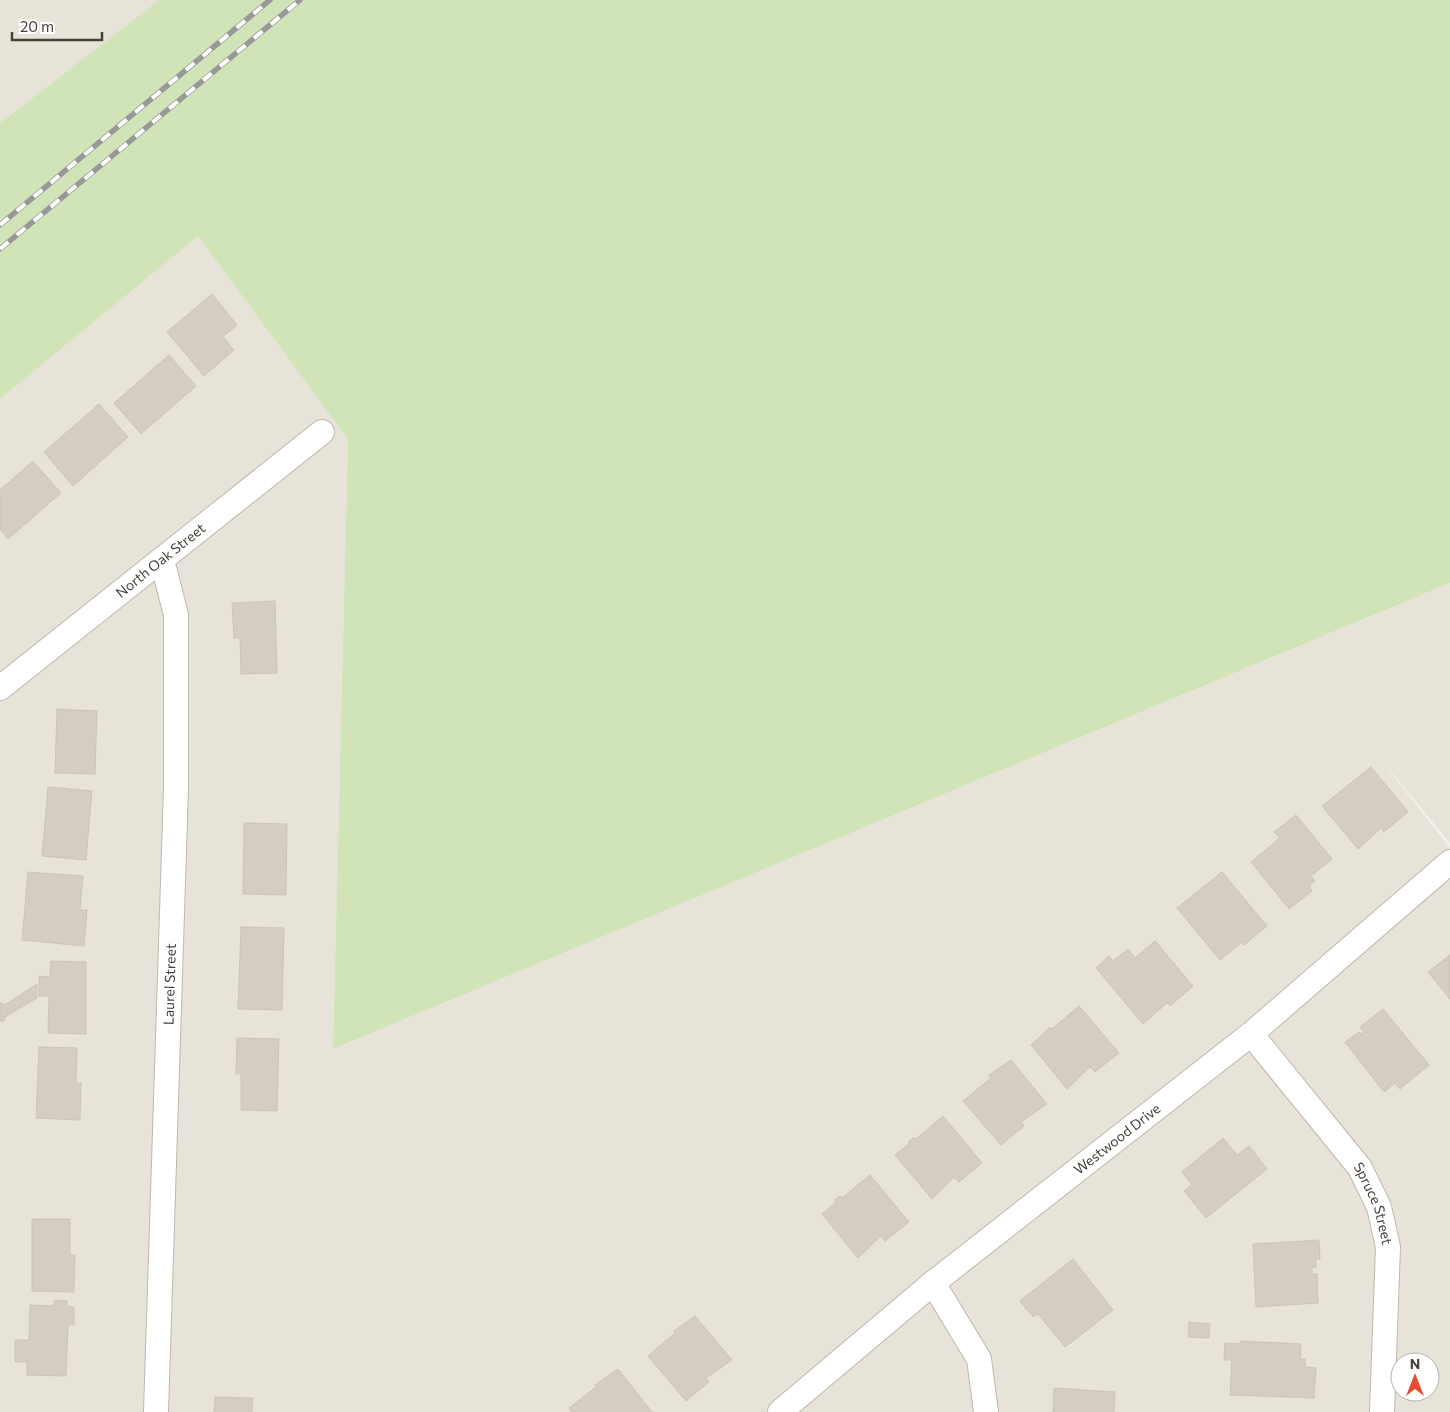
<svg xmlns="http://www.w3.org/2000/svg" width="1450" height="1412" font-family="Commissioner,sans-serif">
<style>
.residential{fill:#e7e3d9;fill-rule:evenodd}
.green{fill:#d0e4b8}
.building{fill:#d4cdc1;stroke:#cec4b5}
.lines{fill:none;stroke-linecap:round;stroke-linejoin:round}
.minor-casing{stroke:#beb8ae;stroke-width:26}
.minor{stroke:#fff;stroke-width:24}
.rail-casing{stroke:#989898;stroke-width:5.5}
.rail{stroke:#fff;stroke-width:4;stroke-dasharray:11;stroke-linecap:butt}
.labels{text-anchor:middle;stroke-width:4.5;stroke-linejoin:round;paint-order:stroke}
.street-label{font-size:14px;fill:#474239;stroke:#fff}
</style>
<rect width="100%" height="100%" fill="#f4f1eb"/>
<g class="residential">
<path d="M0,0h159l-159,123z"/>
<path d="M198,235l150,204 -15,610 1117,-466v260l-78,-94 78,99v564h-1450v-1013zM1400,1362h30v30h-30z"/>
</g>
<path class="green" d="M159,0h1291v583l-1117,466 15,-610 -150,-203 -198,163v-276z"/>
<g class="building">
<path d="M212,294l25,31 -14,12 11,13 -30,26 -37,-44z"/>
<path d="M169,355l27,31 -55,48 -27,-31z"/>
<path d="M99,404l29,33 -55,49 -29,-34z"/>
<path d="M33,461l28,32 -53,46 -8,-10v-39z"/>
<path d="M275,601l2,72 -36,1 -1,-36h-6l-2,-35z"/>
<path d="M57,709l40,2 -2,63 -40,-1z"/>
<path d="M1371,767l37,45 -24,20 -3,-4 -23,21 -36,-43z"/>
<path d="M48,787l44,4 -6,69 -44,-4z"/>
<path d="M1296,815l36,44 -21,17 4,5 -6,5 3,5 -23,18 -38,-47 29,-24 -6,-6z"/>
<path d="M244,823l43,1 -1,71 -43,-1z"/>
<path d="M28,872l55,4 -3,34h7l-3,36 -62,-6z"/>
<path d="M1222,872l45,54 -23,19 -2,-3 -22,18 -43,-52z"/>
<path d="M241,927l43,1 -2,82 -44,-1z"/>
<path d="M1155,941l38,45 -23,20 -3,-3 -24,21 -47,-56 13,-12 4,5 15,-12 7,9z"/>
<path d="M1450,955v44l-22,-27z"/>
<path d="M51,961l35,1v72l-38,-1 1,-37h-10v-20l11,1z"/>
<path d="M37,984v14l-32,19 -1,4h-4v-18h3v3z"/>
<path d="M1079,1006l40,47 -24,19 -5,-5 -23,22 -36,-44 19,-18 2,2z"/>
<path d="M1383,1009l46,56 -29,24 -5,-6 -11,9 -39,-50 14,-10 2,2 3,-2 -4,-5z"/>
<path d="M237,1038l42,1 -2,72 -36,-1v-36h-5z"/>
<path d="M39,1047l38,1 -1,35h5l-1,37 -44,-2z"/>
<path d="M1011,1060l36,44 -26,18 3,4 -23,19 -38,-44 28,-23 -2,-3z"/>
<path d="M943,1116l39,47 -23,19 -5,-5 -22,22 -37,-44 15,-12 -2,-1 6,-5 2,2z"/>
<path d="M1223,1138l14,17 12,-9 18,23 -61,49 -22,-27 8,-6 -10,-13z"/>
<path d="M870,1175l39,47 -24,19 -4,-5 -23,22 -36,-44 14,-12 -1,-2 5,-4 2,2z"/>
<path d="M32,1219h38v36h5l-1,37 -42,-1z"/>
<path d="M1319,1240l1,19h-4v8h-4v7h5l1,29 -62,4 -3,-63z"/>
<path d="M1073,1259l40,51 -48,37 -27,-33 -5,3 -13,-16z"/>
<path d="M54,1300l13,1v5l7,1v18h-6l-2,51 -39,-1v-13h-12v-22h14l1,-35 24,1z"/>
<path d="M695,1316l37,44 -26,18 3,4 -23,19 -38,-45 27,-23 -1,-2z"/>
<path d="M1189,1322l21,2 -1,14 -21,-1z"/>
<path d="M1240,1341l61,3 -1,15h5v8l11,1 -2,30 -84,-3 2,-35h-8l1,-17 15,1z"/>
<path d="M618,1369l34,43h-80l-3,-4 27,-21 -1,-2z"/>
<path d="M1054,1388l61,4 -1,20h-61z"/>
<path d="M215,1397l38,1 -1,14h-38z"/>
</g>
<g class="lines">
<g class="minor-casing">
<g id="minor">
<path id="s1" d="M0,688l322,-256"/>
<path id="s2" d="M1251,1034l109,134 19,39 9,40 -6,165"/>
<path d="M933,1283l46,76 7,53"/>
<path id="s3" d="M156,1412l20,-624v-173l-14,-55"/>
<path id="s4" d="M780,1412l153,-129 318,-249 199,-172"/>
</g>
</g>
<use href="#minor" class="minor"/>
<g class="rail-casing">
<g id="rail">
<path d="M0,225l270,-225"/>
<path d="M0,249l300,-249"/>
</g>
</g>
<use href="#rail" class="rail"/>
</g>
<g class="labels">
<g class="street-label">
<text dy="5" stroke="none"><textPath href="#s1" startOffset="205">North Oak Street</textPath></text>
<text dy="5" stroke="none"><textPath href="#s3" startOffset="428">Laurel Street</textPath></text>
<text dy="5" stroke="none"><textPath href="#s4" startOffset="434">Westwood Drive</textPath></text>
<text dy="5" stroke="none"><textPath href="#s2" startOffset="211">Spruce Street</textPath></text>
</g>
</g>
<g transform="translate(1415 1377)"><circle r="24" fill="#ffffff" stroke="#b5b3b0"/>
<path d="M0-4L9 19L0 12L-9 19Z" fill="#e44b31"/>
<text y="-8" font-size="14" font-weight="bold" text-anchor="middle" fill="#474239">N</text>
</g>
<path d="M12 32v8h90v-8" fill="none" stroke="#474239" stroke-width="2.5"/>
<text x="20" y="32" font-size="15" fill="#474239" stroke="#ffffff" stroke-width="4" paint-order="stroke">20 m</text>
</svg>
